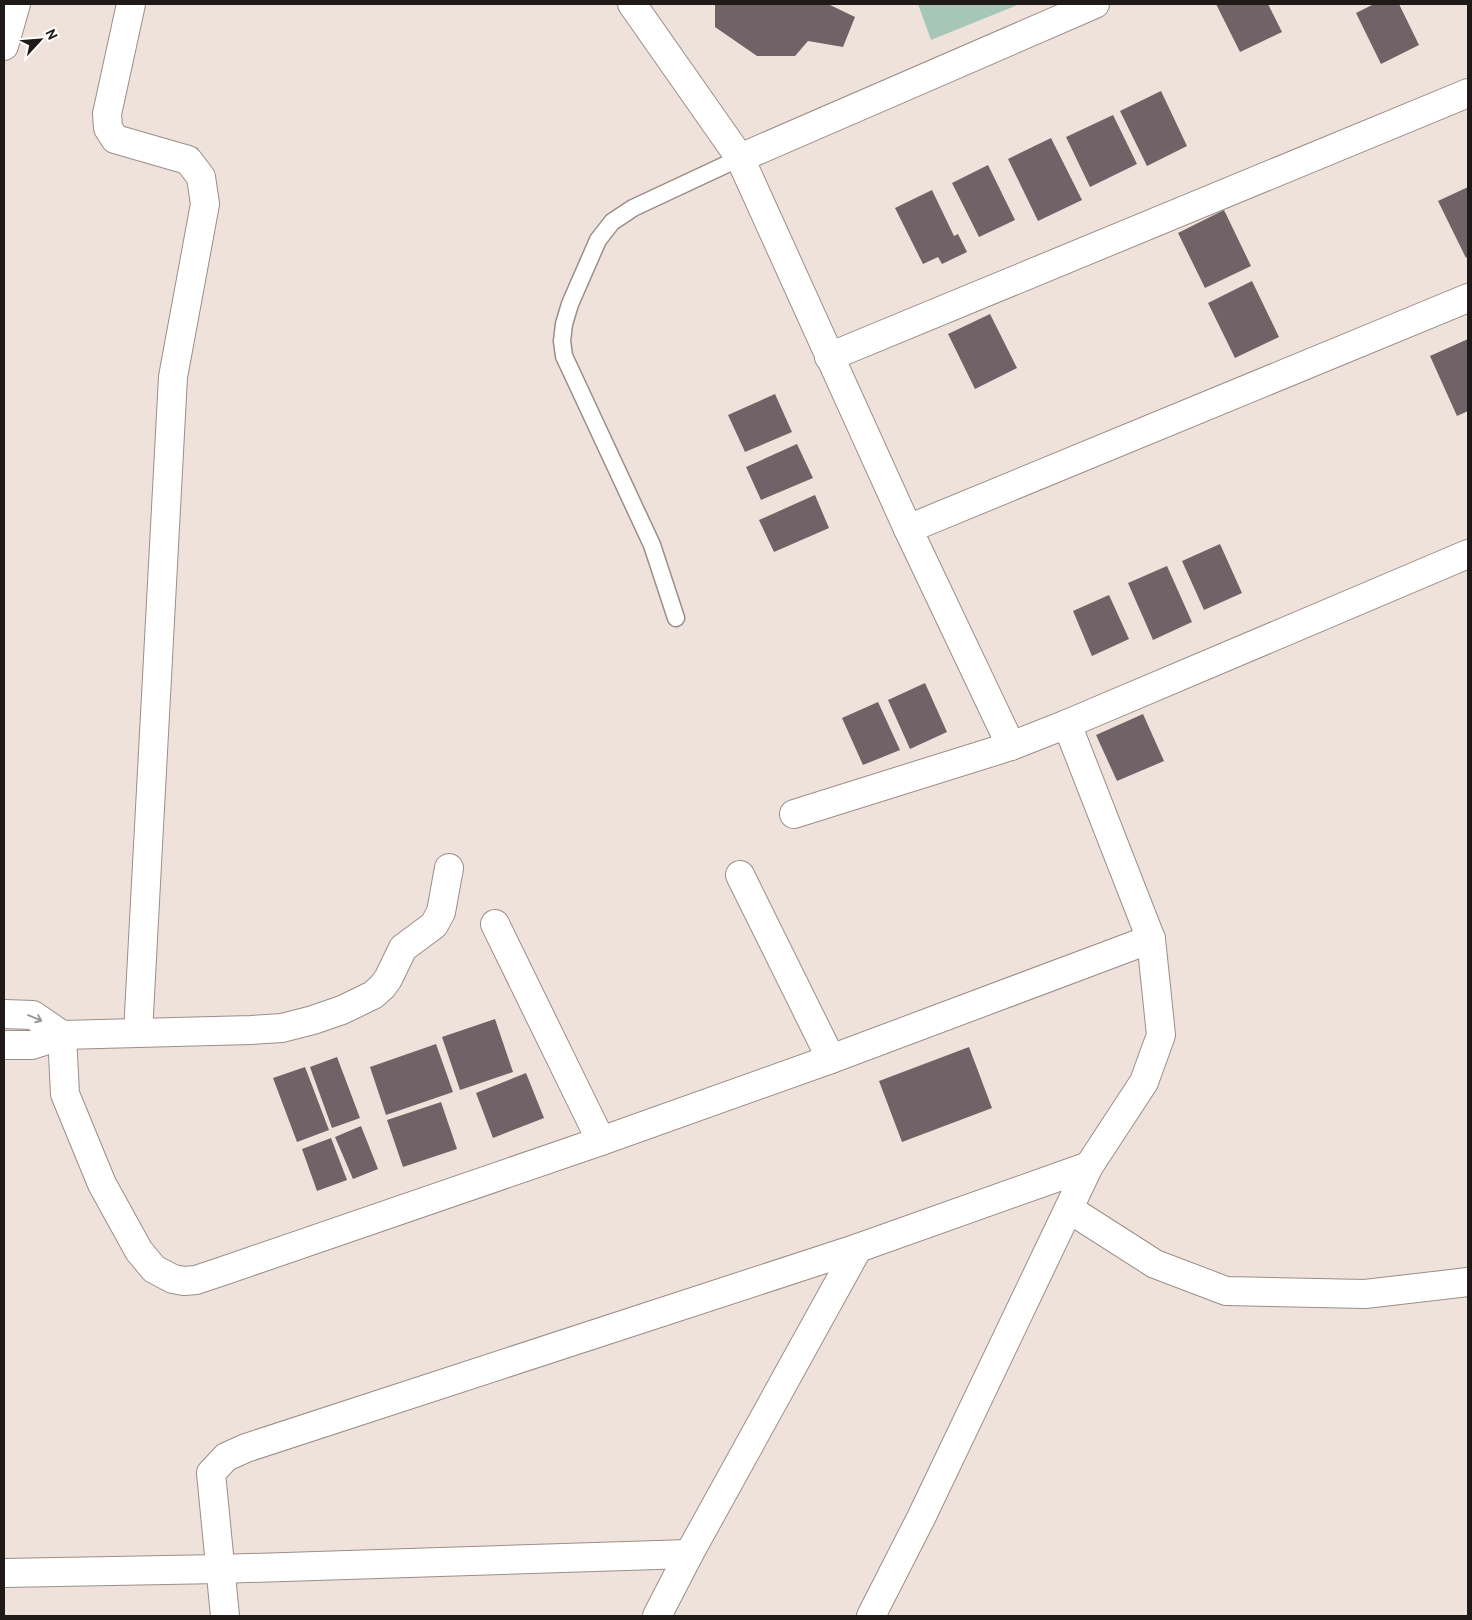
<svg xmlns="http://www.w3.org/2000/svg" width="1472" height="1620" font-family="Overpass,sans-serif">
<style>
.green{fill:#a6c6b7}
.building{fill:#706367}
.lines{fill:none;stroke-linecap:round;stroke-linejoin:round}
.service-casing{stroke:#9b8e88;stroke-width:19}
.minor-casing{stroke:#9b8e88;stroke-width:30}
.tertiary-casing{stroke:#9b8e88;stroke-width:30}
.service{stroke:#fff;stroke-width:16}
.minor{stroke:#fff;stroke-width:28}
.tertiary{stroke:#fff;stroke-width:28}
.oneway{stroke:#9a9897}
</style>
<rect width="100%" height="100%" fill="#efe2db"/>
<path class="green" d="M918,4h102l-89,36z"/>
<g class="building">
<path d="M715,4h113l27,13 -12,30 -35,-6 -13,15h-38l-42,-29z"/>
<path d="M1216,4h52l14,28 -42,20z"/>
<path d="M1374,4h25l20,41 -38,19 -25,-51z"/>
<path d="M1161,91l26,55 -40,20 -27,-55z"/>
<path d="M1113,115l24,49 -47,23 -24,-50z"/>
<path d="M1051,138l31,62 -44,21 -30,-62z"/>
<path d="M988,165l27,55 -36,17 -27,-54z"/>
<path d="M1468,187v69l-2,2 -28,-57z"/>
<path d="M932,190l22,46 4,-2 9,18 -25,12 -4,-7 -15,7 -28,-56z"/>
<path d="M1224,210l27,56 -46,22 -27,-55z"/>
<path d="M1252,281l27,56 -44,21 -27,-55z"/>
<path d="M990,314l27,54 -42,21 -27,-55z"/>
<path d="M1468,339v72l-11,5 -27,-60z"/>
<path d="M775,394l17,38 -47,20 -17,-37z"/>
<path d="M797,444l16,34 -52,22 -15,-33z"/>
<path d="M815,495l14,33 -55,24 -15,-32z"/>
<path d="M1220,544l22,49 -38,17 -22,-49z"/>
<path d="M1167,566l25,56 -39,18 -25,-57z"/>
<path d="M1109,595l20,44 -37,17 -19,-45z"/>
<path d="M925,683l22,49 -37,17 -22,-49z"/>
<path d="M878,702l22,48 -37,15 -21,-47z"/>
<path d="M1143,714l21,47 -47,20 -21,-46z"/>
<path d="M495,1019l18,53 -53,18 -18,-53z"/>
<path d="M436,1044l17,48 -67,23 -16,-48z"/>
<path d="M969,1047l23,61 -90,34 -23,-61z"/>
<path d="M337,1057l23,61 -28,10 -22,-61z"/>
<path d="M305,1067l24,63 -32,12 -24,-64z"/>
<path d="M526,1073l18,45 -51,20 -17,-45z"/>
<path d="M441,1102l16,47 -54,18 -16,-47z"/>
<path d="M361,1126l17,43 -25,10 -18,-42z"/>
<path d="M331,1138l16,42 -30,11 -15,-42z"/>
</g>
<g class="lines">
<g class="service-casing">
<path id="service" d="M676,618l-24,-73 -88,-189 -2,-15 2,-17 6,-20 28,-64 14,-18 21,-14 107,-50"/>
</g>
<g class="minor-casing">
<g id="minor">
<path d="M131,4l-24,110 1,14 7,11 73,21 13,17 4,27 -32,173 -35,656"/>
<path d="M4,46l12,-42"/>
<path d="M740,158l168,371 103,217"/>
<path d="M829,357l639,-264"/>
<path d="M908,529l560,-231"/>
<path d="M794,814l217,-68 56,-22"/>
<path d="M740,875l91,184"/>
<path d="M495,924l106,217"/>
<path d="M62,1035l189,-5 31,-2 31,-8 29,-10 31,-15 9,-8 6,-8 15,-31 31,-23 7,-13 8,-44"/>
<path d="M1069,1209l86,55 71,27 139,3 103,-12"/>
<path d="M4,1573l216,-4 469,-15"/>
<path d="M225,1616l-14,-143 15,-16 20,-9 612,-200 231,-82"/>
<path d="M657,1616l32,-62 169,-306"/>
<path d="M871,1616l50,-98 168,-352 55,-84 17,-47 -10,-96"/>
</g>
</g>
<g class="tertiary-casing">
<g id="tertiary">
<path d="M632,4l108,154 355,-154"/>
<path d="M4,1014l29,1 29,20"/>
<path d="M62,1035l3,59 37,90 37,67 15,18 19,10 11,2 12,-1 24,-8 381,-131 230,-82 320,-120 -84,-215 401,-170"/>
<path d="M4,1045h28l30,-10"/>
</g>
</g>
<use href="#service" class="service"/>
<use href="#minor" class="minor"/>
<use href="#tertiary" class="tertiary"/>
</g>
<defs><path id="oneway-shaft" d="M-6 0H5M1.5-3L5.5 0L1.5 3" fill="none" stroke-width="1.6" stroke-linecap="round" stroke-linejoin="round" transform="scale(1.25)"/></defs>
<use class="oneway" href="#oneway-shaft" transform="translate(35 1018) rotate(23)"/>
<rect width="1472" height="1620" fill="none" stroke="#1f1a18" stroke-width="10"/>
<g transform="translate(40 40) rotate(64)" stroke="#ffffff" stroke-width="4" paint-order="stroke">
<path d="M0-4L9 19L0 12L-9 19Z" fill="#1f1a18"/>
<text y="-8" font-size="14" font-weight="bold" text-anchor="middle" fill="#1f1a18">N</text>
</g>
</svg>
